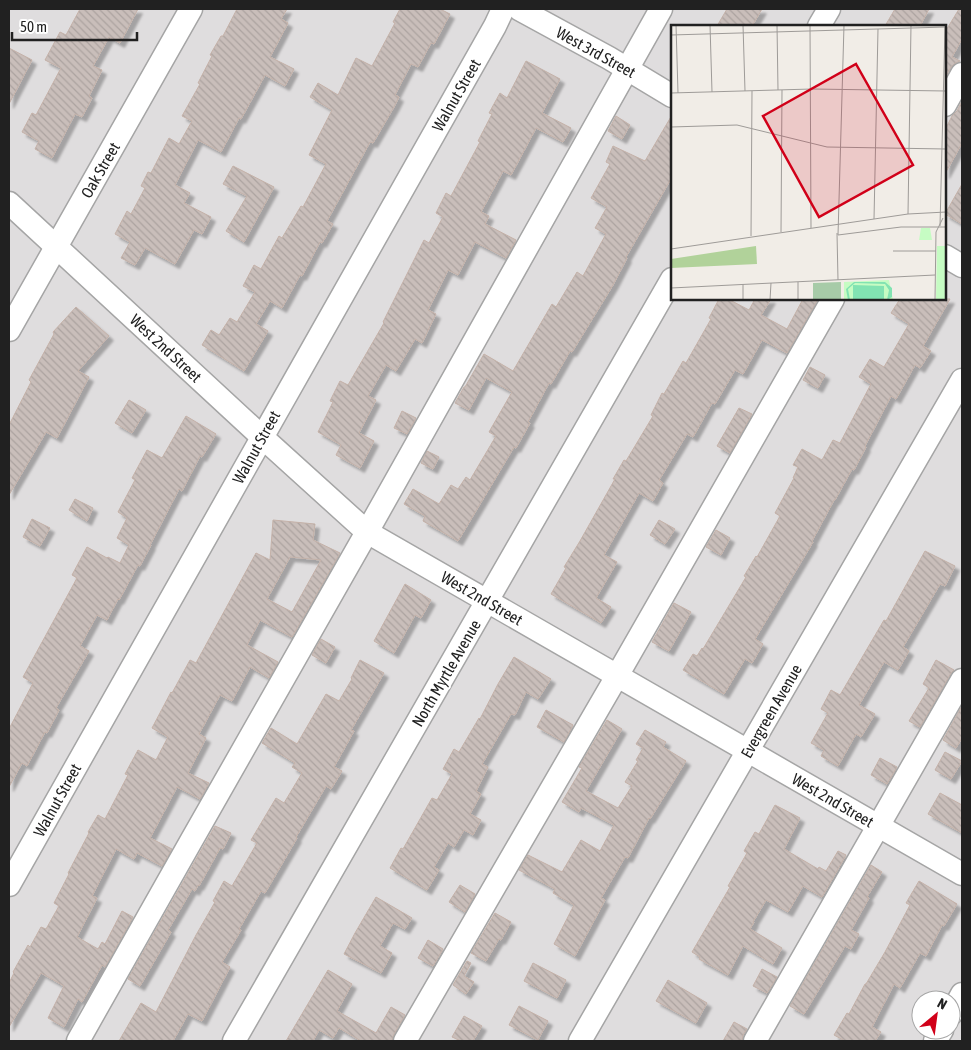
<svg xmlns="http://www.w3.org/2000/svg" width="971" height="1050" font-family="'Asap Condensed',sans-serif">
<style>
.residential{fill:#dfddde;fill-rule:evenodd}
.building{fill:url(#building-back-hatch);stroke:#c4b1a8;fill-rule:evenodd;filter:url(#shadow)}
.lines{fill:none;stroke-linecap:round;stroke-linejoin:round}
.minor-casing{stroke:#a5a5a5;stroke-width:25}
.minor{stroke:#fff;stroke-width:22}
.labels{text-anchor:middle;stroke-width:4;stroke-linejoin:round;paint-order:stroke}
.street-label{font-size:16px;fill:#212121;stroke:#fff}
.inset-road{fill:none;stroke:#9e9b98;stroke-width:1}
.view{fill:#d10019;fill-opacity:0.15;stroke:#d10019;stroke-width:2.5}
.inset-edge{fill:none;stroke:#212121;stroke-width:2.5}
</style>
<defs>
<pattern id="building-back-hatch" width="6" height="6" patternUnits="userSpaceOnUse" patternTransform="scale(1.25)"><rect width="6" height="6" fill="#c9beba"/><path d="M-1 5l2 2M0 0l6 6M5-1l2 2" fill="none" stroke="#aca3a0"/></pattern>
<filter id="shadow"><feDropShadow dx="4.5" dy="4.5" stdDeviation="1" flood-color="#0004"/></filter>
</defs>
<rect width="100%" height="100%" fill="#f1ede7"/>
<path class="residential" d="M9,9h953v1032h-953zM672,26h273v273h-273zM921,1000h30v30h-30z"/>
<g class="building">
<path d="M80,9h58l-18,34 -11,-6 -16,29 9,4 -13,26 3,2 -10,19 -7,-3 -23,44 -17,-9 4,-8 -17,-9 10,-19 4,2 25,-47 -16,-8 15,-28 6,3z"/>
<path d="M237,9h50l-6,10 7,4 -18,34 24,12 -9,17 -20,-11 -24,44 -2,-1 -18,34 -23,-12 -23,45 15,8 -6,10 27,14 -9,17 -8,-4 -19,34 -30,-16 -10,17 -14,-7 9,-16 -15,-8 12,-23 4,3 14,-26 -4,-2 7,-14 3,1 18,-35 10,6 13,-23 -10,-5 18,-32 -2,-1 14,-27 -2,-1 11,-19h2z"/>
<path d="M400,9h40l10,5 -16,30 -3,-1 -13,24 -7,-3 -16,31 4,2 -5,10 -21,36 -3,-1 -43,79 6,3 -11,19 -2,-1 -18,34 -2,-1 -18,33 -12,-7 -14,23 12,7 -24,40 -42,-26 9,-15 8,5 11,-17 7,4 18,-30 -12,-6 11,-21 7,4 18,-33 3,2 19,-32 2,1 23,-43 -17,-9 23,-45 -22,-13 8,-14 20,12 18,-37 16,8 23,-43 -2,-1z"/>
<path d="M727,9h35l-10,17h-35z"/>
<path d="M895,9h34l-9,17h-35z"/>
<path d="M959,9h3v30l-10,18 8,4 -5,2 -4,4 -6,11v-46z"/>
<path d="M9,48l23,12 -23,44z"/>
<path d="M526,61l34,18 -18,34 29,15 -8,14 -27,-14 -25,47 -8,-4 -22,41 8,4 -4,8 31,16 -10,18 -31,-16 -17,33 -10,-5 -20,40 8,4 -14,29 -7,-4 -19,32 -10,-6 -18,31 8,4 -17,33 15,8 -14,27 -24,-13 5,-10 -23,-13 15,-30 -3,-1 10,-20 8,4 36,-62 -1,-1 41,-82 5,3 14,-26 -7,-4 10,-20 5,3 29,-54 -2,-1 14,-27 -3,-1 11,-20 7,5z"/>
<path d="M962,101v42l-17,31v-44l7,-14 5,-5z"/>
<path d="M672,115v62l-46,80 1,1 -14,27 -41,67 -2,-1 -19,33 -2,-1 -21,39 2,1 -14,25 -2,-1 -56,94 -35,-20 2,-5 -21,-12 9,-15 26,15 12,-19 7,4 8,-12 4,3 26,-44 -7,-4 23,-40 -26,-14 -17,32 -14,-7 9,-16h1l19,-33 29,17 39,-67 4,3 21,-35 6,4 23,-42 -11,-6 12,-21 -16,-9 19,-34 -4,-2 7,-16 32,15z"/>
<path d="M616,116l14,9 -8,14 -14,-8z"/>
<path d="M233,166l41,21 -30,55 -18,-11 21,-35 -24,-12z"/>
<path d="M962,184v40l-17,-10z"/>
<path d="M719,299h9l21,11 6,-11h16l-10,16 26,14 16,-30h15l-31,54 -25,-13 -19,34 -8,-4 -20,34 -3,-1 -19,34 -6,-3 -28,46 4,3 -10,18 -14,-8 -35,62 13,7 -21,36 15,9 -10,16 -50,-29 15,-26 -2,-1 16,-26 35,-62h-2l11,-19 2,1 27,-45 -2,-1 11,-22 2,1 19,-33 3,2 25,-44 -2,-1z"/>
<path d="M900,299h50l-27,47 8,5 -11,17 -5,-3 -19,34 -5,-3 -26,50 1,1 -12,23 -2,-1 -17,31h-1l-22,41 1,1 -58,97 8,5 -11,19 -7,-4 -21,35 -41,-24 10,-16 4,2 5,-8 1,1 43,-72 -2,-1 12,-20 1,1 23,-41 -5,-3 19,-35h-1l5,-11 -5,-2 9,-16 20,11 11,-20 7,3 31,-59 -12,-7 11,-18 14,8 25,-43 -18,-11z"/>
<path d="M76,307l33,29 -31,35 11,6 -32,61 -11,-6 -37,63v-70l22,-43 -2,-2 25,-46 -1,-2z"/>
<path d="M810,367l15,8 -7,13 -15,-8z"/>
<path d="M129,400l17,10 -14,23 -17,-10z"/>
<path d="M739,408l13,6 -22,39 -13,-7z"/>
<path d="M402,411l14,7 -9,16 -13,-6z"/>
<path d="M186,416l30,18 -14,23 -2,-1 -18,35 -3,-2 -29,56h1l-11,21 -2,-1 -19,35 -1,-1 -11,21 -10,-5 -17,31 9,5 -33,57 3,2 -12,23 -2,-1 -18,34 -5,-3 -13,24v-58l24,-46 -10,-6 54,-99 -5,-3 15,-28 20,11 1,-1 12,6 9,-18 -12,-7 10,-20 -9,-6 17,-32 -3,-2 15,-28 15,8z"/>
<path d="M427,451l12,6 -6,12 -12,-6z"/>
<path d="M75,499l18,9 -6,13 -18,-11z"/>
<path d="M32,519l18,9 -10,18 -17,-9z"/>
<path d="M273,520l42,4 -2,16 27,13 -48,84 -32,-17 -13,25 31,17 -9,16 -19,-11 -18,34 -12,-6 -21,39 7,4 -18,35 21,10 -9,16 -23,-12 -27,51 22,11 -10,17 -25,-13 -3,6 -18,-10 -24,47 5,2 -20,39 21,12 4,-7 3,2 17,-33 11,6 -28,50 -3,-2 -20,37 -4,-3 -14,28 -16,-9 16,-32 -23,-13 -32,54v-44l5,-10 -1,-1 15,-27 2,2 11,-20 5,2 13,-23 -5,-3 15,-29 -1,-1 21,-40 -1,-1 10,-17 7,4 23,-44 -3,-1 13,-24 18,10 12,-23 -16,-9 19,-36 1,1 18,-33 6,3 60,-110 14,7zM290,557l31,3 -29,52 -25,-13z"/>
<path d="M659,520l16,9 -10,15 -15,-9z"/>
<path d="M716,530l14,8 -9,17 -15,-8z"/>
<path d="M925,551l30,15 -10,20 -5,-2 -37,63 6,4 -11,19 -14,-8 -25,43 16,9 -14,23 -5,-3 -18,32 -17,-10 3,-6 -13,-7 17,-30 -7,-4 10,-19 9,5 44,-75 2,1z"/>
<path d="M405,584l26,16 -10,18 -6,-3 -21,38 -20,-12z"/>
<path d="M674,603l17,9 -22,39 -17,-9z"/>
<path d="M321,639l14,8 -9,16 -14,-8z"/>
<path d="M514,657l37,22 -13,20 -12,-7 -11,23 -4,-1 -29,50 6,3 -12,24 5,3 -11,20 11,6 -8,15 -9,-5 -10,17 -6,-4 -14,24 5,3 -12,20 -37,-22 11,-20 2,1 29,-51 5,2 15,-26 -9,-5 11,-20 5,3 20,-34 1,1 18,-35z"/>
<path d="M360,660l24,13 -33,57 3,1 -20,36 8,4 -11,18 -5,-3 -30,51 1,1 -32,55 -4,-2 -22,38 2,1 -19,32 8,5 -28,54 -14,-7 -15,27h-54l22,-38 15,9 40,-77 19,-33 -2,-1 11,-20 8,5 25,-43 -6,-3 25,-42 8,5 18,-30 -10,-6 3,-4 -33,-20 9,-15 26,16 29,-50 13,7 13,-22 -1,-1z"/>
<path d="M936,660l18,10 -3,3 -31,54 -11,-6 20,-33 -6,-4z"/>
<path d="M962,706v32l-6,10 -13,-8z"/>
<path d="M546,710l27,15 -9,17 -27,-15z"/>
<path d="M607,720l15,9 -36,62 32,17 14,-22 -7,-4 13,-21 -2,-1 7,-12 -7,-4 9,-14 21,12 -3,5 23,14 -36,58 -1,-1 -21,40 -3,-1 -24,41 4,2 -30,56 -21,-12 20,-39 -21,-12 2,-4 -36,-19 9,-15 34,17 19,-32 19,11 14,-26 -33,-17 -2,4 -17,-10 20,-34 -3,-1z"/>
<path d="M945,752l17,9 -11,18 -16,-9z"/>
<path d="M880,758l17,9 -10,17 -16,-9z"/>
<path d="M940,793l22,12v28l-34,-19z"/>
<path d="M775,805l25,13 -16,31 34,20 1,-2 7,4 12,-20 8,4 -24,42 -19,-11 -15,26 -22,-12 -13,22h1l-4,7 32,19 -9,16 -30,-18 -15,29 -29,-16 1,-2 -8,-5 38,-65 -2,-1 19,-33 -3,-2 11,-19 4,2z"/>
<path d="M215,826l16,7 -8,16 -3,-1 -21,38 -1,-1 -3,6 -3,-2 -24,41 3,2 -31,54 -12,-7z"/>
<path d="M871,865l11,7 -15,25 2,1 -18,32 8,4 -8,15 -6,-3 -41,68 -14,-8z"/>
<path d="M919,881l38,23 -13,22 -2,-1 -16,31 -6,-3 -20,35 -6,-4 -22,43 9,5 -6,9h-30l-11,-6 13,-22 2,1 16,-30h1l19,-32 25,-47 -4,-2z"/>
<path d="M460,885l15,9 -10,18 -16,-10z"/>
<path d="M376,897l36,21 -7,11 -12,-6 -13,23 12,7 -11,20 -37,-19 11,-21z"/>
<path d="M495,913l16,9 -10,18 -2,-1 -13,22 -15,-8z"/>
<path d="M428,940l15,9 -10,17 -15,-8z"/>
<path d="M467,961l4,2 -7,13 10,6 -8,12 -13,-9z"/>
<path d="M533,963l33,17 -9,18 -33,-17z"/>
<path d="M762,969l15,8 -10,16 -14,-7z"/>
<path d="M328,970l24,14 -15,27 39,22 15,-26 14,8 -11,19 -2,7h-31l-22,-13 -6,10 -14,-8 -6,11h-27z"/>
<path d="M668,980l39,23 -11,20 -40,-22z"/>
<path d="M519,1006l29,15 -10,19 -29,-15z"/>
<path d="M464,1016l18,10 -9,15h-12l-9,-4z"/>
<path d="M734,1022l13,7 -4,6 -1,6h-19z"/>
</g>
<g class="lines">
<g class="minor-casing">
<g id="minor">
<path d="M519,9l90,49 63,38"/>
<path d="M819,26l10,-17"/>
<path d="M945,105l17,-31"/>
<path d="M9,203l253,234 105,95 595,342"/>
<path d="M945,256l17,10"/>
<path d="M9,330l182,-321"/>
<path d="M9,885l486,-859 8,-17"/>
<path d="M951,1014l11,-20"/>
<path d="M78,1041l112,-198 177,-311 294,-523"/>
<path d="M234,1041l438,-762"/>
<path d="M405,1041l212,-365 216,-377"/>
<path d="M580,1041l382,-661"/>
<path d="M755,1041l207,-361"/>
<path d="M935,1041l7,-11"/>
</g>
</g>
<use href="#minor" class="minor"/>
</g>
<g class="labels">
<g class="street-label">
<text transform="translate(596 52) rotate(29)" y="6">West 3rd Street</text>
<text transform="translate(456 95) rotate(-60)" y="6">Walnut Street</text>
<text transform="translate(100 170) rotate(-60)" y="6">Oak Street</text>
<text transform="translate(166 348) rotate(43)" y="6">West 2nd Street</text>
<text transform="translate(256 447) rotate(-61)" y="6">Walnut Street</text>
<text transform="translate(482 598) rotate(30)" y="6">West 2nd Street</text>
<text transform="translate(446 673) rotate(-60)" y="6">North Myrtle Avenue</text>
<text transform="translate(771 711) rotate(-60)" y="6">Evergreen Avenue</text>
<text transform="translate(57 800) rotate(-61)" y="6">Walnut Street</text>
<text transform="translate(833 800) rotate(30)" y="6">West 2nd Street</text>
</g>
</g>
<g transform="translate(671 25)">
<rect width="275" height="275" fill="#f1ede7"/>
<path d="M85,221l1,18 -86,4v-9z" fill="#b1d29a"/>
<path d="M170,257v18h-28v-17z" fill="#a7cba8"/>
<path d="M250,203h9l2,12h-13zM266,221h9v54h-10zM218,255l4,20h-49v-18z" fill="#c6fcc3"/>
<path d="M183,257h31l7,6v9l-5,3 2,-10 -4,-6 -30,-1 -7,6 2,11h-2l-2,-11zM182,260l31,1v14h-31z" fill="#82e3b2"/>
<path class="inset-road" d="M5,0l2,68M39,0l2,67M72,0l2,66M106,0l1,65M139,0l1,203M0,10l275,-8M0,68l141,-4 134,2M0,102l66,-2 90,22 119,2M237,189l3,-189M203,194l4,-190M269,201l5,-199M110,207l1,-142M166,208l1,47M167,210l6,-210M167,210l63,-8h45M80,211l1,-145M0,224l237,-35 38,-2M222,226h43M0,263l264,-13M72,275v-16M99,275l1,-17M127,275v-18M264,275l1,-68 7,-14"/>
<path class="view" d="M185,39l57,101 -94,52 -56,-101z"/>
<rect width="275" height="275" class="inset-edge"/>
</g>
<rect width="971" height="1050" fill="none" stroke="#212121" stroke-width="20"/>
<g transform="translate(936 1015) rotate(29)"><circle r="24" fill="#ffffff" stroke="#a6a6a6"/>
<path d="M0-4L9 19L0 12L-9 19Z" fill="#d10019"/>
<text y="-8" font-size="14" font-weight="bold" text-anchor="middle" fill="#212121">N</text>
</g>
<path d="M12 32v8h125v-8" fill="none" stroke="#212121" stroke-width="2.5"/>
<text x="20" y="32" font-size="15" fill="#212121" stroke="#ffffff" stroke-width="4" paint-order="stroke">50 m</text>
</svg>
